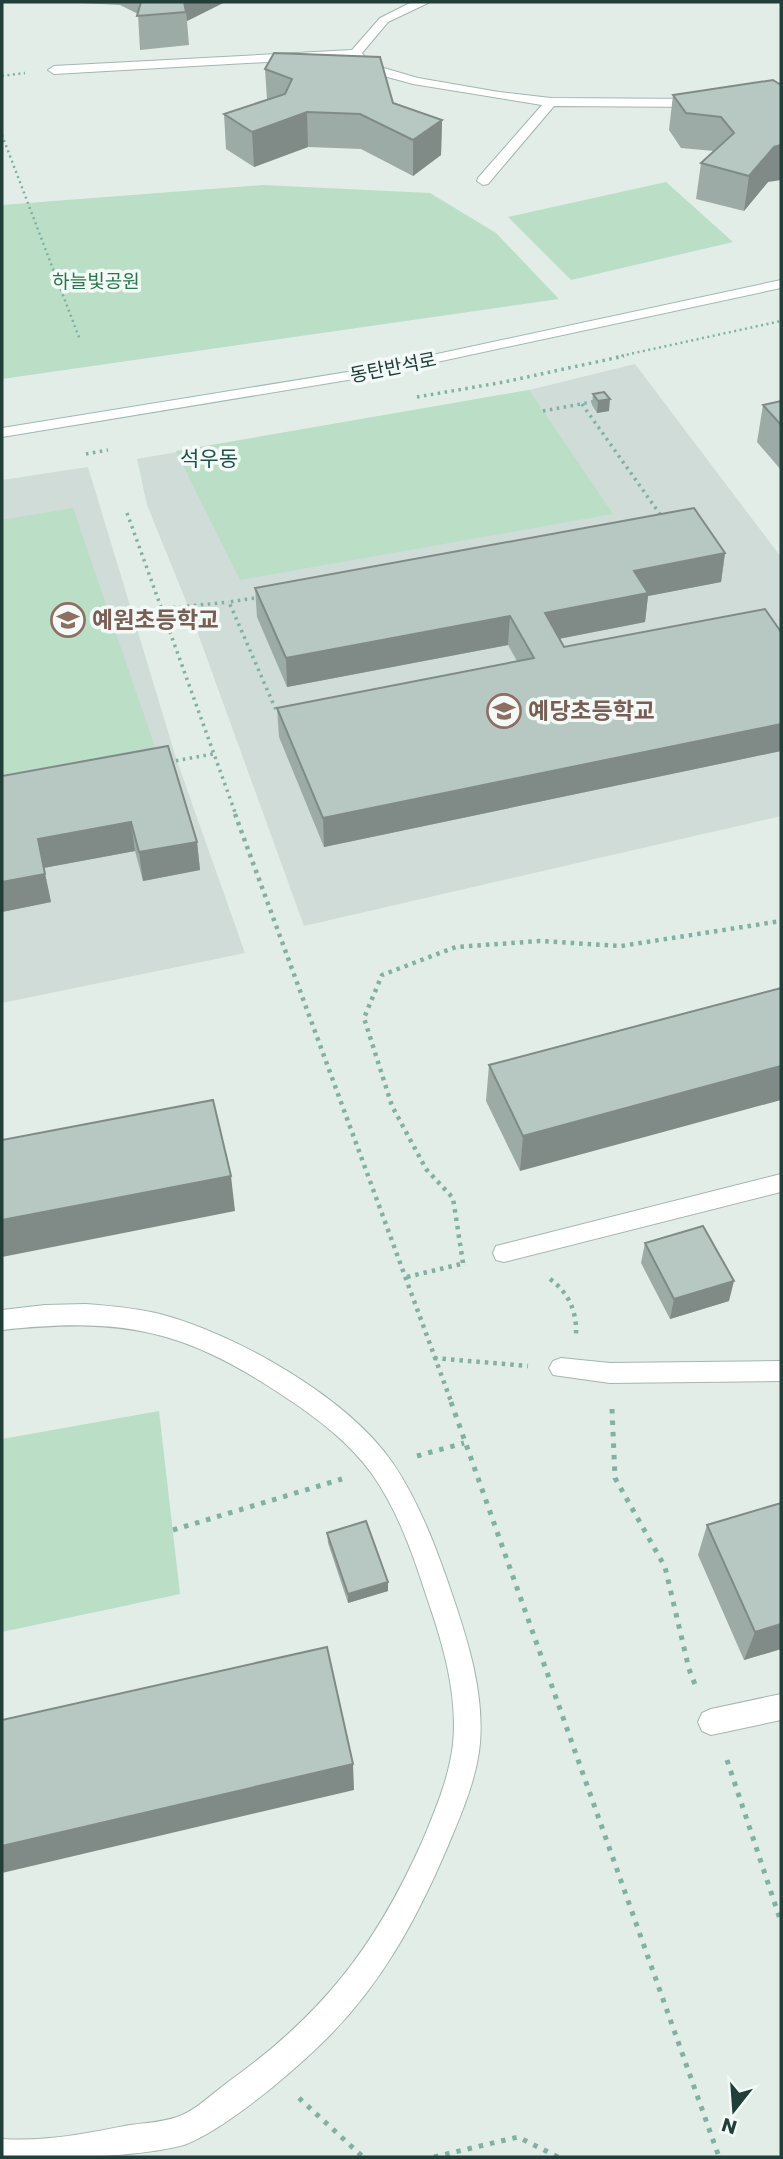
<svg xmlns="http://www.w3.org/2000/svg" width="783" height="2159" font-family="Poppins,'Noto Sans KR',sans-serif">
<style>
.built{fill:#d0dcd7}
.green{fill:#badec6}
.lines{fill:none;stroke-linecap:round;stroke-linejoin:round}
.lane-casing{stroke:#a4b5b0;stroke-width:2}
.secondary-casing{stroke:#a0b9b1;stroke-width:2}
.path-far3{stroke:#81b1a5;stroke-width:2.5;stroke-dasharray:2 3.5;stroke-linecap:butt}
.path-far2{stroke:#81b1a5;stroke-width:3.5;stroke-dasharray:2.5 4.5;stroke-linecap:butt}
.path-far1{stroke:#81b1a5;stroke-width:4.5;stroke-dasharray:3.5 5;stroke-linecap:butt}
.path{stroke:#81b1a5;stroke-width:5;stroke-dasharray:4.5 7;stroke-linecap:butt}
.lane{fill:#fff;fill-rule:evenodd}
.secondary{fill:#fff;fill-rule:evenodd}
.wall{fill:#9daba6}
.shaded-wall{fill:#808b87}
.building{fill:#b7c7c1;stroke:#808b87;stroke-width:2}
.labels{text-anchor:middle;stroke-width:7;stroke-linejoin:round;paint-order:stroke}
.far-park-label{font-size:19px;fill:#2a764c;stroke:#f3f9f6}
.far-street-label{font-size:19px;fill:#213e38;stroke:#f3f9f6}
.far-quarter-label{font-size:21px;fill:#1d5147;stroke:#f3f9f6}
.education-label{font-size:23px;font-weight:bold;fill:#785e54;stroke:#f3f9f6;text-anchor:start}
</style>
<rect width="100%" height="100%" fill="#e2ede8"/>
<g class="built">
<path d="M635,364l146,193v259l-477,110 -116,-320 -41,-101 -10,-46 392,-69z"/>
<path d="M88,467l89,294 68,192 -243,50v-523z"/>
</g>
<g class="green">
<path d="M666,182l67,60 -162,38 -63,-63z"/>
<path d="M263,185l167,8 66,40 63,66 -557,80v-174z"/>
<path d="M529,390l84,124 -373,66 -64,-129z"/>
<path d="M73,508l84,245 -155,30v-263z"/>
<path d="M159,1411l21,183 -178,38v-193z"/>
</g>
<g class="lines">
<g class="lane-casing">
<g id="lane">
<path d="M412,2h18l-42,20 -26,31 8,11 48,14 81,14 52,6 149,1 6,4 -6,4 -146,-1 -66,78 -5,1 -6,-4 1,-3 64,-73 -129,-21 -51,-14 -9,-13 -299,17 -6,-4 6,-4 298,-16 28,-32z"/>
<path d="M781,1174v18l-277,70 -8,-2 -3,-7 3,-7 8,-2z"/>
<path d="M86,1304c25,2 50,4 74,10 76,20 187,83 232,148 28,41 45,88 61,135 16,47 31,97 27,146 -3,34 -17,67 -30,98 -32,76 -69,146 -130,204 -32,31 -96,85 -136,100 -56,14 -124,12 -182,12v-18c45,3 84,-6 128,-14 15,-2 33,-3 47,-8 18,-6 35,-23 51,-35 94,-67 147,-135 194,-240 13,-31 27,-64 31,-98 5,-49 -10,-100 -26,-146 -14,-44 -29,-87 -55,-124 -23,-32 -55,-56 -87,-77 -101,-68 -163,-80 -283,-67v-20l43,-5z"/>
<path d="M561,1358l49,5 171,-2v20l-171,2 -57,-8 -4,-7 4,-7z"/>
<path d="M781,1694v26l-70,15 -9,-4 -4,-9 4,-9 9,-4z"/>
</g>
</g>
<g class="secondary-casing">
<path id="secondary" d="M781,280v8l-409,88 -370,61v-9l370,-60z"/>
</g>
<g class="path-far3">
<path d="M2,76l23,-3"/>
<path d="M2,135l78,205"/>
<path d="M616,357l165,-36"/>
</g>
<g class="path-far2">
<path d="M417,397l87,-15 120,-26"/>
<path d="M582,404l80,113"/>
<path d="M543,411l54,-10"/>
<path d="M86,454l22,-4"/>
<path d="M127,513l109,302"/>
<path d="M261,597l-32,5 47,108 5,-1"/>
<path d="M159,609l70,-7"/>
<path d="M169,762l44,-8"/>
</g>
<g class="path-far1">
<path d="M235,814l217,590"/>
<path d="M463,1263l-10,-65 -27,-29 -34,-63 -28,-88 18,-43 74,-28 84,-6 81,5 160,-25"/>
<path d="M407,1277l58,-14"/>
<path d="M550,1279c18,13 27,32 26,55"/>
<path d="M434,1358l94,8"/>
</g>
<g class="path">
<path d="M451,1402l268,755"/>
<path d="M612,1409l3,69 50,89 24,102 7,18"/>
<path d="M417,1456l47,-13"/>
<path d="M173,1530l169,-51"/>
<path d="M727,1760l54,162"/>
<path d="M299,2098l64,59"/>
<path d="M434,2157l84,-20 40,20"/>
</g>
<use href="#lane" class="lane"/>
<use href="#secondary" class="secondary"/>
</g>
<g class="wall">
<path d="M60,2h165l-38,19 2,24 -49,5 -2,-36 -18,-9z"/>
<path d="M265,69l128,34 49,17 -1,35 -28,21 -52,-27 -53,-2 -54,20 -28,-18 -2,-35 43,-14z"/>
<path d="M773,80l-5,102 -24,29 -48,-12 5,-36 13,-12 -33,-3 -12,-18 4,-35z"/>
<path d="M593,394l16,17 -12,2 -5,-8z"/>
<path d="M781,401v69l-24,-28 6,-37z"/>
<path d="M725,553l-4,29 -73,14 -3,26 -86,17 5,8 217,-15v119l-457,96 -45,-110 -2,-29 240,-47 -9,-16 -221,42 -30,-70 -2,-29z"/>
<path d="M2,776l195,66 3,28 -57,11 -8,-30 -91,17 7,34 -49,10z"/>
<path d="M781,988l-261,183 -34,-70 3,-36z"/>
<path d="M645,1243l84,58 -59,18 -29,-56z"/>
<path d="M707,1525l74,124 -37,11 -46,-105z"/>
<path d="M327,1533l61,49v9l-40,12 -20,-60z"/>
</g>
<g class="shaded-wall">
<path d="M182,2h43l-38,19 -1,-9z"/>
<path d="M307,112l1,35 -54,20 -2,-35z"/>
<path d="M442,120l-1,35 -28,21v-36z"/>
<path d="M781,145v35l-13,2 -24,29 5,-35 25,-29z"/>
<path d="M610,399l-1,12 -12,2 1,-12z"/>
<path d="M725,553l-4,29 -73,14 -3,26 -103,20 3,-29 89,-42z"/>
<path d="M510,616l-2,29 -221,42 -1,-29z"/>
<path d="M781,724v27l-457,96 -1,-29z"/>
<path d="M131,822l4,29 -92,17 -5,-29z"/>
<path d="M197,842l3,28 -57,11 -4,-29z"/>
<path d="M45,874l6,28 -49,10v-30z"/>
<path d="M781,1066v34l-261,71 3,-35z"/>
<path d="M231,1176l4,35 -233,46v-37z"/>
<path d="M734,1281l-5,20 -59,18 4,-20z"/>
<path d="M388,1582v9l-40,12v-9z"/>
<path d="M781,1624v25l-37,11 11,-28z"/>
<path d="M353,1764l1,26 -352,83v-27z"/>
</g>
<g class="building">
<path d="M141,2h43l2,10 -49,4z"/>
<path d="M274,53l106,4 13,46 49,17 -29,20 -53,-26 -53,-2 -55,20 -28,-18 61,-20 7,-15 -27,-10z"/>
<path d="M773,80l8,5v60l-7,2 -25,29 -48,-13 33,-30 -13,-16 -35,-4 -13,-18z"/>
<path d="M604,392l6,7 -12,2 -5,-7z"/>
<path d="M781,401v24l-18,-20z"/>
<path d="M694,508l31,45 -91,18 14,22 -103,20 19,34 201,-38 16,23v92l-458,94 -46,-110 257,-50 -24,-42 -224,42 -31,-70z"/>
<path d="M168,746l29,96 -58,10 -8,-30 -93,17 7,35 -43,8v-106z"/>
<path d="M781,988v78l-258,70 -34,-71z"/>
<path d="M213,1100l18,76 -229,44v-80z"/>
<path d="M703,1226l31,55 -60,18 -29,-56z"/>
<path d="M781,1503v121l-26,8 -48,-107z"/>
<path d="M366,1521l22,61 -40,12 -21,-61z"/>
<path d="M327,1647l26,117 -351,82v-126z"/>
</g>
<defs>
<g id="school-ring" transform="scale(1.75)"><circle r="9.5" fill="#f3f9f6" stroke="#8d6e63" stroke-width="1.5"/><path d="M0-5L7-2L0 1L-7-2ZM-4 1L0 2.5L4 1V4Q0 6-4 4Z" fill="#8d6e63"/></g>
</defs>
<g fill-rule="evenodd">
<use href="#school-ring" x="68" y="620"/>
<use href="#school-ring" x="504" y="711"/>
</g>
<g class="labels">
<g class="far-park-label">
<text x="96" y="288">하늘빛공원</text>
</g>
<g class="far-street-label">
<text transform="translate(393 367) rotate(-11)" y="7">동탄반석로</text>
</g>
<g class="far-quarter-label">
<text x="209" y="466">석우동</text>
</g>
<g class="education-label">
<text x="92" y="628">예원초등학교</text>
<text x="528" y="719">예당초등학교</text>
</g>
</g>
<rect width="783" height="2159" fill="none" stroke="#213e38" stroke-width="7"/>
<g transform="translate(734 2110) rotate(197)" stroke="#f3f9f6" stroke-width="5" paint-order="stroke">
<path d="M0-5L12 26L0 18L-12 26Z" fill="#213e38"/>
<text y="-10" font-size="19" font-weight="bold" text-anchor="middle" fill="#213e38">N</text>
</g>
</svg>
